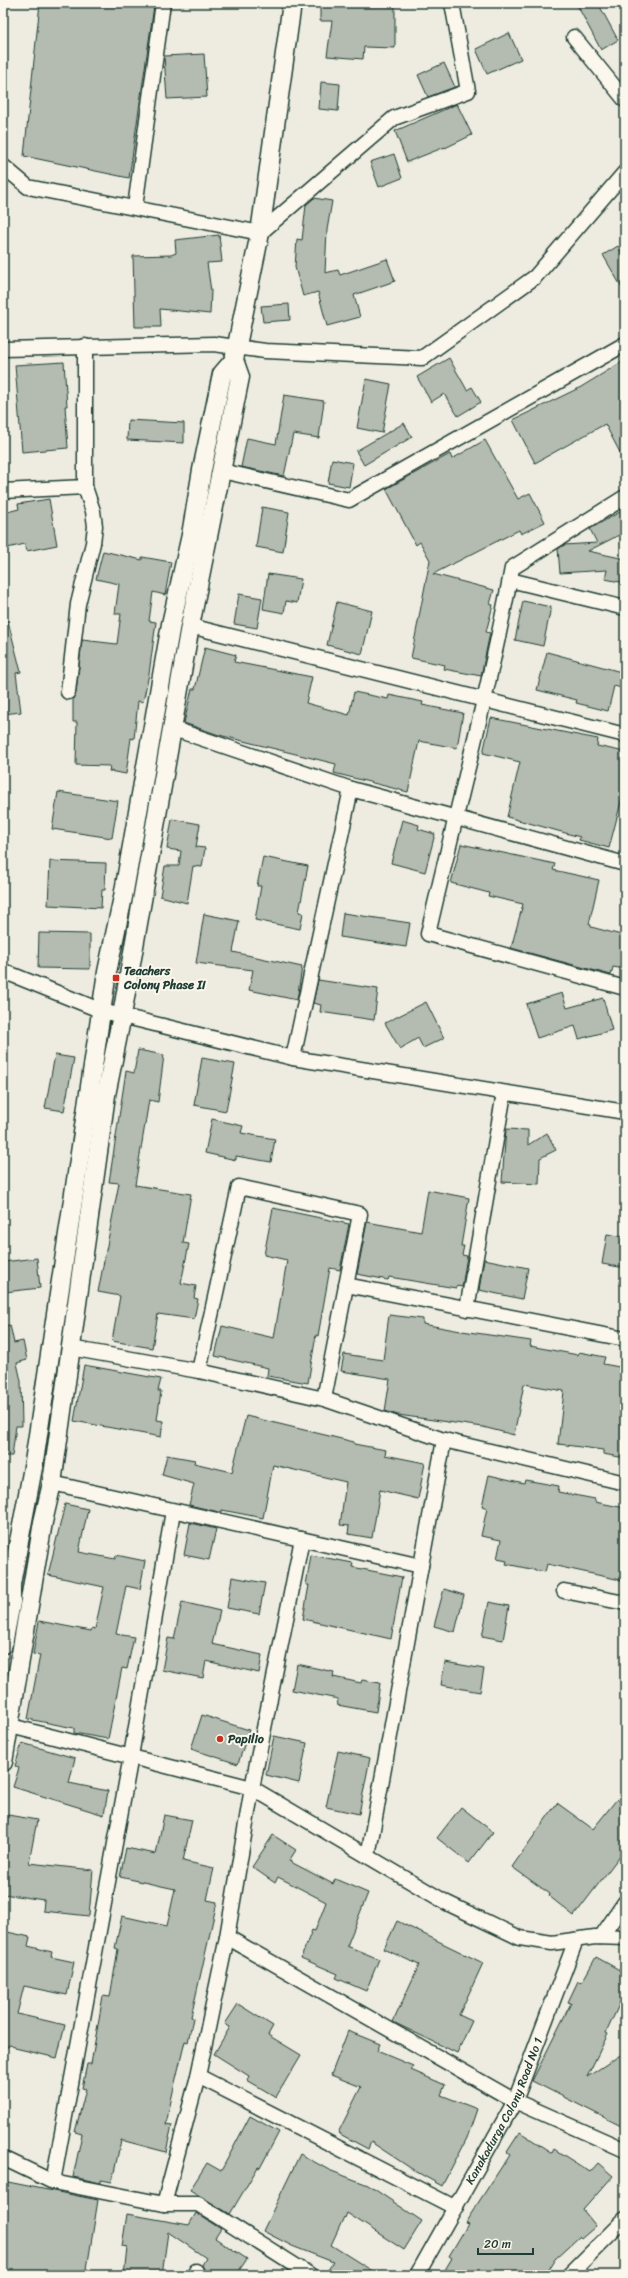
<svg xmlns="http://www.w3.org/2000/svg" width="628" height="2278" font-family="Sriracha,sans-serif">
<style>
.building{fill:#b4bbb0;stroke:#1f3d34}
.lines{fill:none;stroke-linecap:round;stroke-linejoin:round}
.minor-casing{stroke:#1f3d34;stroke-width:17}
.tertiary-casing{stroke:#1f3d34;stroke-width:21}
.minor{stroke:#fbf7ec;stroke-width:14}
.tertiary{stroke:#fbf7ec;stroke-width:18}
.poi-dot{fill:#c8321e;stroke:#fbf7ec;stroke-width:1.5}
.labels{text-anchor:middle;stroke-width:4;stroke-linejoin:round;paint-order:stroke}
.poi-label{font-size:12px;font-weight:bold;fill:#1f3d34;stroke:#fbf7ec;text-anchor:start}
.street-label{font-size:12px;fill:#1f3d34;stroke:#fbf7ec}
</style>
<rect width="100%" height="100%" fill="#eeece1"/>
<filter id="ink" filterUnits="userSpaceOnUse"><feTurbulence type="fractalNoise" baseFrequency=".025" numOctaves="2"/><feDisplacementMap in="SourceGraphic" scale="8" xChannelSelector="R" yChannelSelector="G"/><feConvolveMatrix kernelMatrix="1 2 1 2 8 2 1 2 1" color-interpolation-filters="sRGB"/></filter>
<g filter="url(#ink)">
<g class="building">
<path d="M40,3h97l17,3 -25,172 -105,-22z"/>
<path d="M363,3h32v45l-31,-1 -1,12 -36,-3 5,-35h-12v-16l43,1z"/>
<path d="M576,3h22l20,37 -17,10z"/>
<path d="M509,33l12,26 -34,15 -11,-25z"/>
<path d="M204,54l3,43 -40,2 -3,-43z"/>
<path d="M444,63l11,24 -27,10 -10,-22z"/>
<path d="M321,82l19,2 -2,27 -19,-2z"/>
<path d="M457,104l15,31 -27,13v-1l-38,15 -12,-31z"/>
<path d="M394,154l8,24 -23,9 -9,-25z"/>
<path d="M314,198l18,3 -5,29 -2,43 13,-3 2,5 47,-16 8,22 -41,14 6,22 -33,9 -9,-34 -15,4 -8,-29 2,-28 5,1 4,-35z"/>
<path d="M219,235l3,27 -15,1 4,28 -1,23 -50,-5 1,18h-26l-2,-71 38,-1 5,-2 -1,-13z"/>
<path d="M618,246l7,12v35l-22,-38z"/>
<path d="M289,304l1,16 -27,2 -2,-16z"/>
<path d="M449,358l18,32 5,-3 9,15 -23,14 -14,-22 -13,8 -14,-25z"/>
<path d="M625,360v102l-20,-38 -70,39 -22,-43 68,-33z"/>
<path d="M64,362l3,44h-2l3,42 -46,4 -7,-87z"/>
<path d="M366,379l25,5 -9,49 -25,-5z"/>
<path d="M284,395l40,6 -5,37 -26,-4 -9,42 -43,-9 6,-29 29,6z"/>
<path d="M128,420l56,3v20l-57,-3z"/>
<path d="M404,423l8,14 -48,28 -8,-14z"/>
<path d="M485,440l33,59 12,-6 15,29 -24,12 -2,-4 -86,44 61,16 -4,14 3,1 -7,27 4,1 -9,43 -37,-7 1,-4 -34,-7 19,-98 -10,-18 -4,3 -30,-56 64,-35 2,5z"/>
<path d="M332,459l21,4 -4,24 -21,-4z"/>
<path d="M49,499l8,46 -30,6 -2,-7 -22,5v-36l16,-4 -1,-5z"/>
<path d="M262,507l27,5 -6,40 -27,-5z"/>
<path d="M625,509v23l-37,19 37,8v24l-20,-4 2,-9 -47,3 -2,-24 6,-4 33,-2 -7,-14z"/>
<path d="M103,551l39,9v-3l29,5 -6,33 -12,-3 -4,29 7,1 -7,52 -6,28 -5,-1 -4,38 -3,-1 -5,36 -17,-3 1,-5 -34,-1 1,-43h-4v-24l3,-5 6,-53 35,4 4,-30h-6l4,-30 -23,-5z"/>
<path d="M268,574l33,5 -4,24 -11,-2 -2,12 -21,-4z"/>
<path d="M239,594l23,4 -5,30 -23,-4z"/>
<path d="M523,601l28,6 -8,39 -28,-6z"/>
<path d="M337,602l35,9 -10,43 -35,-9z"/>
<path d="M3,621h5l13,51 -5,1 5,39 -18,2z"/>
<path d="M205,647l31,8 -2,7 78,15 -6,26 43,12 5,-23 34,7 1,-4 34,7 -1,3 41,8 -6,35 -38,-7 -11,51 -74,-19 2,-9 -117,-29 -35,-12 8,-34h3z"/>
<path d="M547,652l78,21v16l-11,-3 -6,25 -32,-8 1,-3 -40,-10z"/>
<path d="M491,718l107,21 -1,7 28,6v35l-16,61 -30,-8 1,-3 -73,-20 13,-55 -37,-9z"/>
<path d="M58,792l60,9 -6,37 -60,-9z"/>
<path d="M172,819l28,5 -4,23 9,1 -3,19 -9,-1 -6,37 -27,-7 5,-30h14l2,-15 -14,-2z"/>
<path d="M402,820l17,5 -1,4 17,5 -10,38 -34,-9z"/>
<path d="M461,844l94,20 -2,6 46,10 -10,44 2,1v2l34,9v33l-12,-2 -2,8 -100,-27 12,-44 -35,-8 1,-3 -38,-10z"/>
<path d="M263,857l45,9 -9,46 4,1 -3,16 -45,-9 6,-34h-4z"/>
<path d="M50,861l56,2 -1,27h-3l-1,18 -53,-3z"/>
<path d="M343,913l67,10 -4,24 -66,-10z"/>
<path d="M204,914l35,7 -6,31 69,15 -5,33 -48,-10 4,-20 -57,-7z"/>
<path d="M39,933l51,1v35l-52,-1z"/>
<path d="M318,980l60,9 -4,31 -54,-8 1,-7 -8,-2z"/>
<path d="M562,993l5,15 36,-10 9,32 -33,9 -4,-13 -38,12 -11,-34z"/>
<path d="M426,1002l18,36 -21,10 -5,-10 -18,11 -15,-26z"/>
<path d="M138,1050l26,5 -6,47 -9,-2 -14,85 56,9 -8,49 6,1 -8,39 15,3 -2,12 4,1 -4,20 -36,-5 -6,34 -40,-7 8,-45 -22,-4 21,-109 -10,-1 17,-111 8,2z"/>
<path d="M55,1055l19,3 -10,53 -19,-3z"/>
<path d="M202,1058l33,6 -9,47 -32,-6z"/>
<path d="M212,1119l31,7 -2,7 34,6 -4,23 -35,-6v4l-31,-7z"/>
<path d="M506,1129l22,1v15l19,-12 9,17 -16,8 -1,26 -37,-2z"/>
<path d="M428,1190l41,8 -8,48h3l-2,9 5,1 -5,31 -6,-1v2l-67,-11 -1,3 -31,-6 10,-52 54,10z"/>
<path d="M273,1208l76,16 -9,46 -10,-2 -12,68 -2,-1 -8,48 -41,-7 1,-8 -53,-12 7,-30 52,12 13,-78 -23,-5z"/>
<path d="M607,1234l18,3v31l-23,-4z"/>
<path d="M37,1258l3,30 -35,4 -2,-30z"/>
<path d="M484,1259l44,9 -6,31 -43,-9z"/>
<path d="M389,1315l34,4v5l32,6 76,11 -1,5 48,9 1,-3 26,5 -2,7 22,4v90l-22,-4v-4l-45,-6 6,-53 -40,-7 -10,51 -31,-8 -85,-12 -13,-4 5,-32 -49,-8 3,-17 39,6z"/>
<path d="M10,1325l4,18 9,-2 4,19 -10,3 4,18 1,45h-6l-4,30h-9v-130z"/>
<path d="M84,1365l77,14 -3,12h3l-4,29 6,1 -2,16 -87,-16z"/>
<path d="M246,1416l108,26v2l32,6 -1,5 40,8 -7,36 -38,-9 -8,48 -24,-4 1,-8 -9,-1 6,-43 -73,-17 -10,53 -41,-8v2h-3l-30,-7 5,-21 -32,-9 5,-20 28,5 -1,3 38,9z"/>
<path d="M489,1475l35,8 1,-3 34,6 -1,6 37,7v3l30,6v73l-78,-17 -2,8 -39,-8 1,-3 -10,-2 4,-19 -20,-4 6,-28 -5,-2z"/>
<path d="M65,1504l23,5 -9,43 36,7 1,-4 29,6 -5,28 -14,-3 -10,48 18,3 -7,32 -5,-1 -14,71 -34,-6v-5l-46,-9 12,-64 -7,-1 6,-33 52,10 1,-3 3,1 9,-42 -56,-12z"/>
<path d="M190,1523l26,6 -7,31 -25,-5z"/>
<path d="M311,1555l42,8 -1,4 50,10 -11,62 -88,-20 6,-34h-3z"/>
<path d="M232,1577l33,6 -6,31 -32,-6z"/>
<path d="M444,1589l20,6 -9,37 -21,-6z"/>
<path d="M182,1602l38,9 -8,33 50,11 -3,18 -53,-12 -3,17 -41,-8 6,-32 6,1z"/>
<path d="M489,1602l20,4 -6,34 -21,-4z"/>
<path d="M445,1662l39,7 -4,23 -39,-7z"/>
<path d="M297,1664l37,8 -1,5 28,6 1,-3 18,3 -4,29 -39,-7 1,-6 -46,-9z"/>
<path d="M202,1715l47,15 -11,34 -47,-15z"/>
<path d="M274,1736l33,7 -8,40 -33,-8z"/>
<path d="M22,1743l53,15 -6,25 39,8 -4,24 -91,-28 6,-19 -4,-2z"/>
<path d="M338,1751l32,7 -11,56 -33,-7z"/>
<path d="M617,1799l8,7v43l-51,67 -25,-20 1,-2 -38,-27 45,-64 36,26z"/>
<path d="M461,1807l32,25 -24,31 -32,-25z"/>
<path d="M8,1815l29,5 -8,43 64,7 -4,46 -46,-5 1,-11 -41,-6 2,-39h-2v-9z"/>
<path d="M164,1815l28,5 -9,41 31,7 -7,32 10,2 -26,115 2,1 -5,24 -3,-1 -11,46 -8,37 6,1 -6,27 -45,-12 -9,42 -11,-2v3l-28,-6 9,-43 -7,-2 11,-43 -4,-1 5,-24h4l12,-68 7,1 8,-48 -3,-1 7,-32 45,10 8,-37 -55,-12 6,-29 30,6z"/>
<path d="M273,1835l23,15 -7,11 44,23 2,-5 33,14 -21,53 32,13 -13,32 -30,-13 2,-4 -37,-16 11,-28 3,1 11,-29 -48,-25 -3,6 -23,-16z"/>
<path d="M397,1921l86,42 -24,52 13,6 -15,32 -64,-31 26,-57 -35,-16z"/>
<path d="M3,1931l27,6 -2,9 24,6 -1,5 23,5 -7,33 -43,-9 -7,28 48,11 -8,33 -42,-10v-2l-6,-1 -1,2h-5z"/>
<path d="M596,1957l29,16v19l-19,41 2,1 -21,43 38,-25v76l-93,-47 39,-78 -3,-1 10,-21 4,1z"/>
<path d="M238,2004l35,22 -5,9 33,20 -25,42 -29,-17 2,-4 -35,-22 16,-27 -5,-3z"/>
<path d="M348,2031l32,13 -3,7 36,15 -2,4 34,15 -4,10 36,14 -10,29 -25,48 -27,-15 -44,-29 -3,7 -30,-16 23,-46 -30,-12z"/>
<path d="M250,2116l29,16 -19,36 -2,-1 -28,47 -40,-24 17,-27 14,8z"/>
<path d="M520,2132l32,21 2,-4 36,23 8,-9 15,13 -30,34 13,16 -15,13 -2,-2 -24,22 -10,16h-103l10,-17 -3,-2 19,-32 -3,-1 45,-69 -3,-2z"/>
<path d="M300,2154l29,16 39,15 54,36 -18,29 -57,-37 -2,5 -1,-1 -13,28 48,30h-54l8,-13 -41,-16 -29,-15z"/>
<path d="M3,2181l95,19 -12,75h-83z"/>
<path d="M196,2213l25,16 -6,9 32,21 -11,16h-23l-9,-6 -2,-4 4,-7 -38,-26 -6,43h-38l3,-28 -5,-1 5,-32 62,11z"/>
</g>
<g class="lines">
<g class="minor-casing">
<g id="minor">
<path d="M574,37l51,63"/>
<path d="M3,166l25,21 232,46 134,-115 74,-27 -16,-88"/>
<path d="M135,207l28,-204"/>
<path d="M3,349l211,-5 51,7 157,7 113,-81 90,-105"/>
<path d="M222,471l127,29 276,-156"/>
<path d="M3,491l82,-4v-141"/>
<path d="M625,497l-113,71c-23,123 -56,244 -84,366l197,54"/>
<path d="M510,580l115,28"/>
<path d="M190,626l435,109"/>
<path d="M68,692l10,-88 15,-61 2,-17 -2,-15 -8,-24"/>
<path d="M171,728l180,61 274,75"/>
<path d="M3,971l99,40 191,47 332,54"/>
<path d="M293,1058l58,-269"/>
<path d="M346,1285l279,54"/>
<path d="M467,1309l37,-216"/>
<path d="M70,1348l129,23 40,-184 121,27 -36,185"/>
<path d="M199,1371l125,28 120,41 -76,416"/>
<path d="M444,1440l181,43"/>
<path d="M52,1483l369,83"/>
<path d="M302,1539l-50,249 -25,149 -29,139 -34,128h34l112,71"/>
<path d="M564,1591l61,12"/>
<path d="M3,1724l249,64 195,115 73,35 32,5 43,-6 30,1"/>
<path d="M227,1937l288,164 110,49"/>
<path d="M601,1937l24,-35"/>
<path d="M198,2076l258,132"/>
<path d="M3,2158l50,24 111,22"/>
<path d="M53,2182l78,-426 42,-245"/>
<path d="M195,2275l1,-4"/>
<path id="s1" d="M417,2275l98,-174 61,-161"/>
<path d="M569,2275l56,-56"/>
</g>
</g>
<g class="tertiary-casing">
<g id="tertiary">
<path d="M3,1644l8,-42v-18l23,-122 73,-490 16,-75 48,-273 20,-89 11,-65 20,-96 12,-14"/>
<path d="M3,1762l40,-240 9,-39 54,-388 16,-80 68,-389 50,-249 -6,-17 26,-127 32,-230"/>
</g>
</g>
<use href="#minor" class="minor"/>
<use href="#tertiary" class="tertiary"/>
</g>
</g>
<g class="poi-dot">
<rect x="112" y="974" width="8" height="8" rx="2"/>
<circle cx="220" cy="1739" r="4"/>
</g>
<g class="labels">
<g class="poi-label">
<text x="124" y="975">Teachers<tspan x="124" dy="14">Colony Phase II</tspan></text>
<text x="228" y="1743">Papilio</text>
</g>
<g class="street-label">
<text dy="4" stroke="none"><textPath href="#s1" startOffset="186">Kanakadurga Colony Road No 1</textPath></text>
</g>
</g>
<rect width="628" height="2278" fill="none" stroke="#fbf7ec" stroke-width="16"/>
<rect x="8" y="8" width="612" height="2262" fill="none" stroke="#1f3d34" stroke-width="1.5" filter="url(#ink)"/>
<path d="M478 2248v6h55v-6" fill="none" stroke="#1f3d34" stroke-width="2"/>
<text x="484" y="2248" font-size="12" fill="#1f3d34" stroke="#fbf7ec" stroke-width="3" paint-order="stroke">20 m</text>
</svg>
